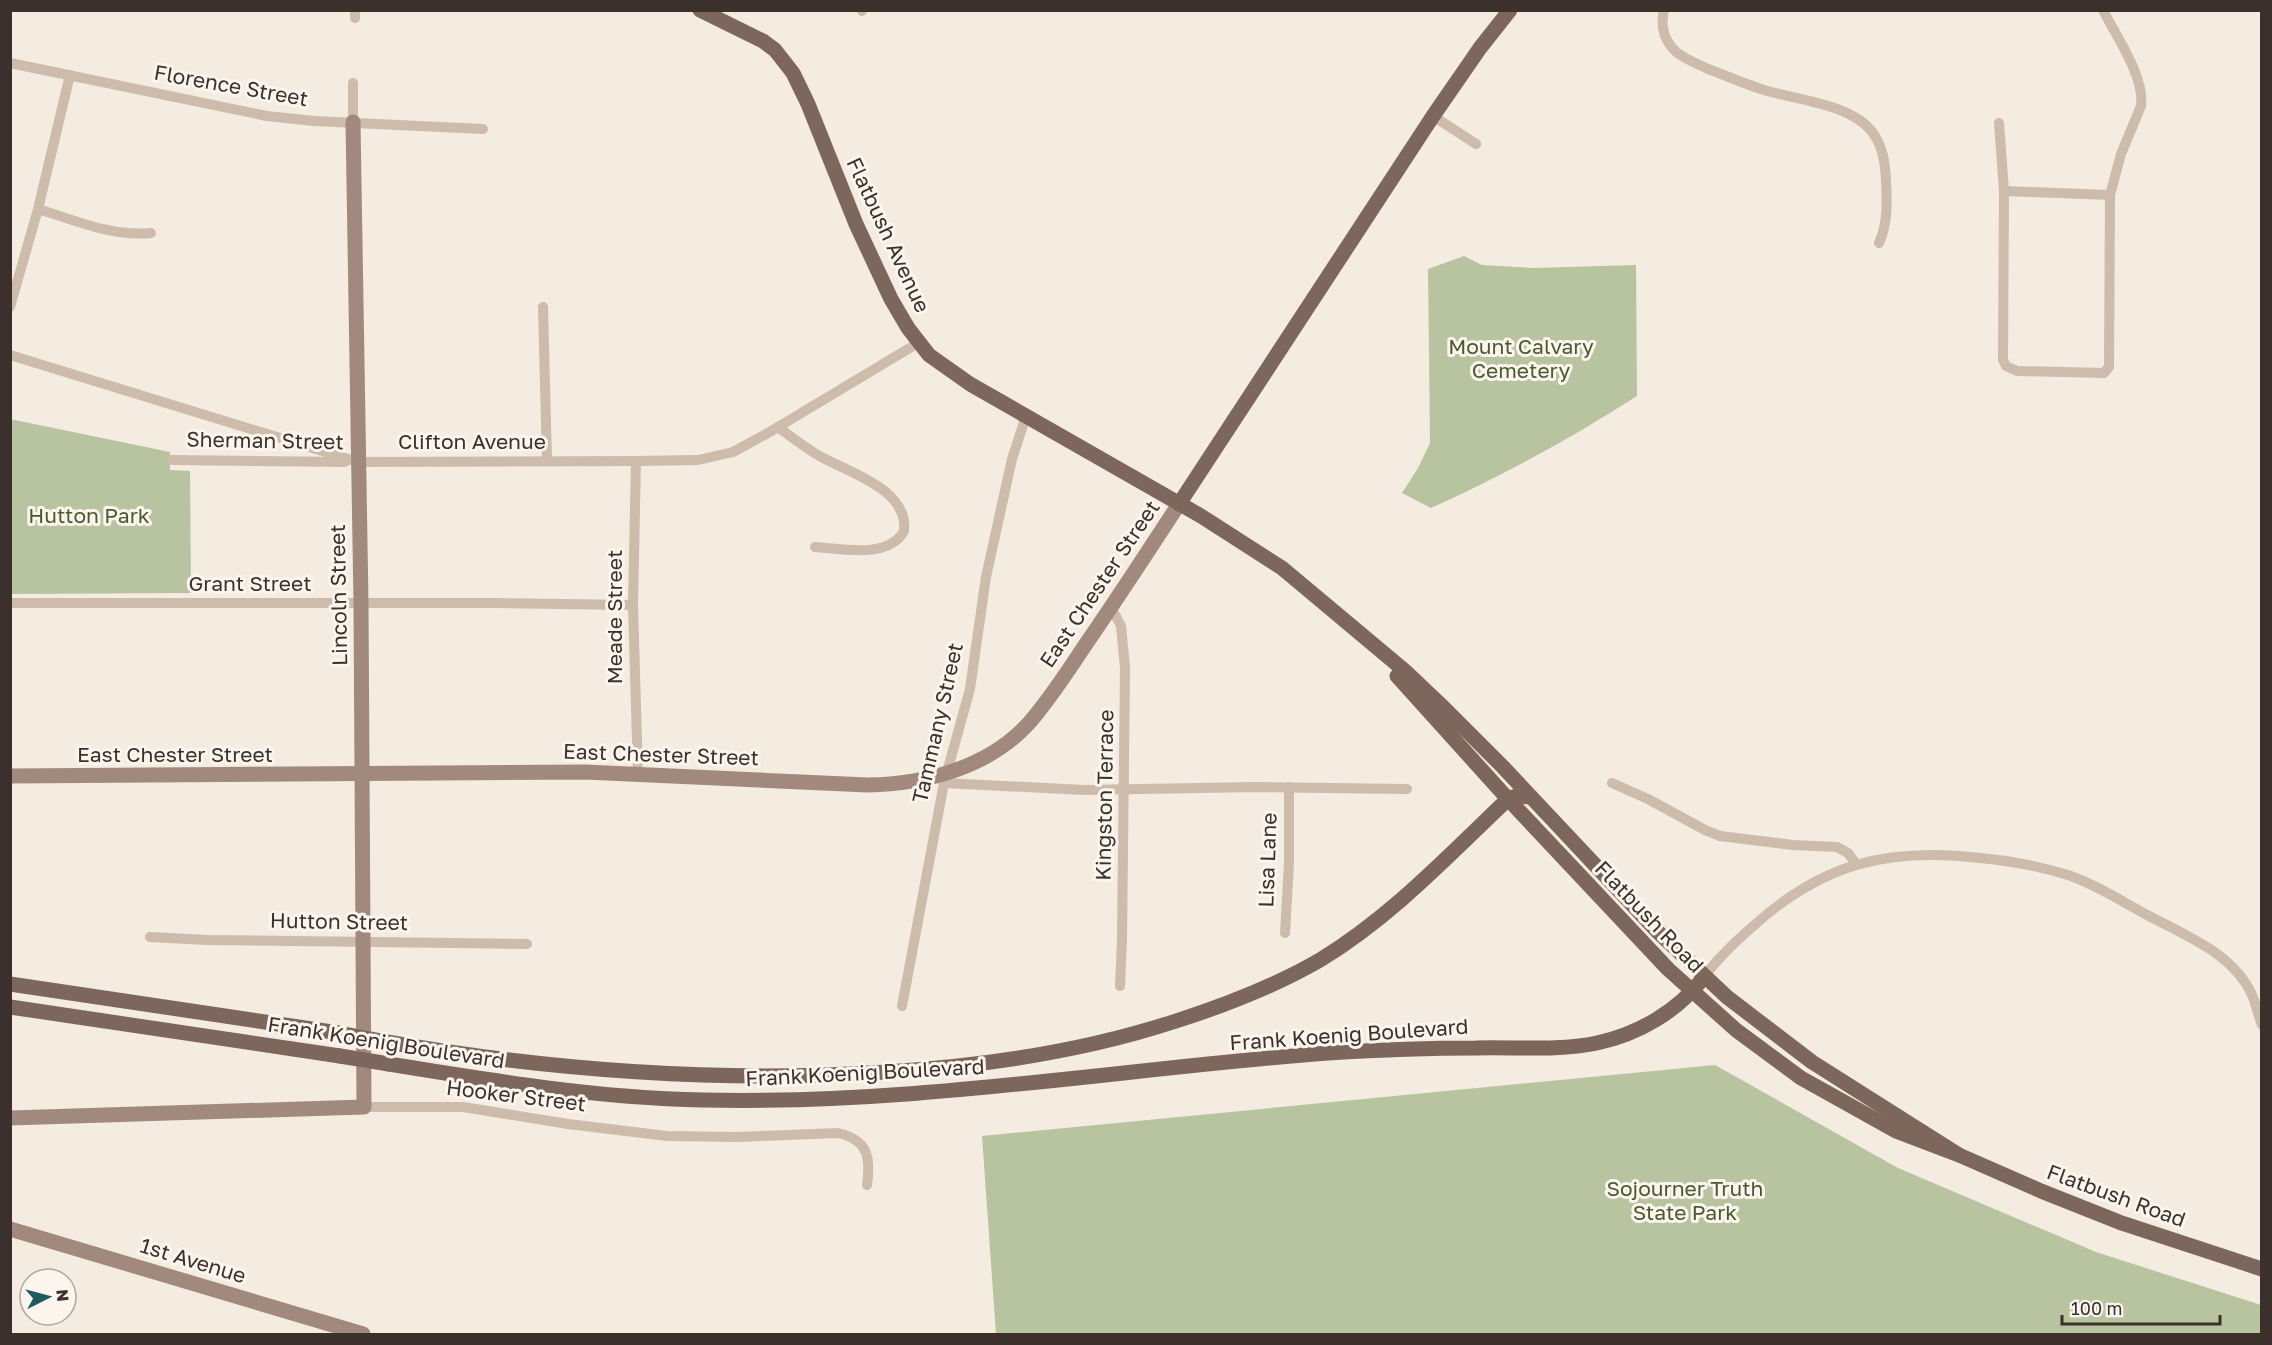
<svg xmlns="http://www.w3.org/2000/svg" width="2272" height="1345" font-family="'Golos Text',sans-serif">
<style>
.green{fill:#b8c4a0}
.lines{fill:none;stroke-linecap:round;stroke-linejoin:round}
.street{stroke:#cdbbac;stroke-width:10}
.secondary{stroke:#a18a7d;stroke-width:15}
.primary{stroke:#7d675c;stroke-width:15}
.primary-bridge{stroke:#7d675c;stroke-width:15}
.labels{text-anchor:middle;stroke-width:6;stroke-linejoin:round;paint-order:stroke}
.street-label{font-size:21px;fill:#3b302b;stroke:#fbf5ee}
.park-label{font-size:21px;fill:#4a5a2e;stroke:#fbf5ee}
</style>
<rect width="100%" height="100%" fill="#f4ebe1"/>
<g class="green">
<path d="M1464,256l18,9 51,3 103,-3 1,131c-65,42 -135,80 -206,112l-29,-15 16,-25 12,-25 -2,-174z"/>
<path d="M10,419l160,33v18l20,1 1,122 -180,1z"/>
<path d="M1715,1065l183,103 198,84 165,53v29h-1265l-14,-198z"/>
</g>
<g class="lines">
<g class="street">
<path d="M355,10v8"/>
<path d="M1664,10c-3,13 -2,24 6,35 8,12 26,18 38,24 19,7 37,15 56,21 33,10 88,14 109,43 10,14 12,30 13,47 1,21 2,44 -7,63"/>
<path d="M862,11v-1"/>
<path d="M10,63l257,53 47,5 169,8"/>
<path d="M353,83v39"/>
<path d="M1433,116l43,28"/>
<path d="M1999,123l5,68 -1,169 3,6 11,5 87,2 5,-6 1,-172 11,-41 20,-48c4,-29 -25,-70 -38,-96"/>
<path d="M2004,191l106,4"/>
<path d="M38,209c37,11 73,28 113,24"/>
<path d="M10,307l28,-98 32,-134"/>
<path d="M543,307l4,154"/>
<path d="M10,355l348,107 278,-1 62,-1 35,-8 35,-19 150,-90"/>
<path d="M778,427c12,9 25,19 38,27 30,18 93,34 88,77 -16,28 -61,18 -89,16"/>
<path d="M172,460l173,2"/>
<path d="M636,461l-3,144 5,169"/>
<path d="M10,603h487l136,2"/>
<path d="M1111,607l10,19 4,42 -3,272 -2,46"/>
<path d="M944,783l140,7 172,-3 151,2"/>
<path d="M1612,783l36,16 57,31 15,6 73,9 44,2 11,6 8,11"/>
<path d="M1285,933l4,-70v-76"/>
<path d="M150,937l57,3 320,4"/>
<path d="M1704,977c13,-18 30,-34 47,-49 70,-64 135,-81 229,-70 31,3 59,8 88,17 29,10 55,27 81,41 36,19 85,38 103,79 4,9 6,20 10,30"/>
<path d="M902,1006l42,-223 26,-94 16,-112 26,-118 14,-43"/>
<path d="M364,1107h99l105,17 99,12 69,1 102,-4c30,7 33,24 29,52"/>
</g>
<g class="secondary">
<path d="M10,776l575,-4 282,13c58,-1 121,-17 162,-62 22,-25 40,-54 59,-82 31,-45 61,-91 91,-137"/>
<path d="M10,1118l354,-11 -3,-504 -8,-481"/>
<path d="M10,1229l353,105"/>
</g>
<g class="primary">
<path d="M700,10l63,31 12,9 18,23 15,31 48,120 35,75 17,29 21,27 41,29 231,132 81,52 123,103 40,38 58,58 155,165 69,65 85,65 147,93"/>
<path d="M1179,504l254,-388 47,-68 30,-38"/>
<path d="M1397,676l111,123 160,170 68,61 65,48 95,53 63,24 82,36 78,31 143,47"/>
<path d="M10,984l329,49"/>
<path d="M10,1007l330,49"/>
<path d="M387,1042c167,29 330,41 499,30 99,-6 196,-20 290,-51 50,-16 99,-35 144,-61 71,-43 128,-104 188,-161l8,-3 15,1"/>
<path d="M389,1064c104,17 208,34 314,36 210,5 417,-31 625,-47 49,-3 99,-5 148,-5 40,-1 82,3 121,-5 42,-9 81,-32 107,-66"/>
</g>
<g class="primary-bridge">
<path d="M339,1033l48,9"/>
<path d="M340,1056l49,8"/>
</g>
</g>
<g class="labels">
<g class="street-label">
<text transform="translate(231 86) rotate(10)" y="7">Florence Street</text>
<text transform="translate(888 235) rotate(65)" y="7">Flatbush Avenue</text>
<text transform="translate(265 441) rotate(1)" y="7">Sherman Street</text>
<text x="472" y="449">Clifton Avenue</text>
<text x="250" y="591">Grant Street</text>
<text transform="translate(1100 584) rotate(-56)" y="7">East Chester Street</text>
<text transform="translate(339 595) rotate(-91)" y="7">Lincoln Street</text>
<text transform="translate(615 617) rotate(-90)" y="7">Meade Street</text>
<text transform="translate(938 723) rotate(-77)" y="7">Tammany Street</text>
<text x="175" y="762">East Chester Street</text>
<text transform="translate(661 755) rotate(2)" y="7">East Chester Street</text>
<text transform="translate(1105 795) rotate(-89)" y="7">Kingston Terrace</text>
<text transform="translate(1268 860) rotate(-88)" y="7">Lisa Lane</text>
<text transform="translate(1649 917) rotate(46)" y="7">Flatbush Road</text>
<text transform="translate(339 922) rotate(1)" y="7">Hutton Street</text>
<text transform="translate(1349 1035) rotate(-4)" y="7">Frank Koenig Boulevard</text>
<text transform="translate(386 1043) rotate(9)" y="7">Frank Koenig Boulevard</text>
<text transform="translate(865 1073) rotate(-3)" y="7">Frank Koenig Boulevard</text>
<text transform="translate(516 1096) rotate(7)" y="7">Hooker Street</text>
<text transform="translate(2116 1196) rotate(20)" y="7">Flatbush Road</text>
<text transform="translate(193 1261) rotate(17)" y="7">1st Avenue</text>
</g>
<g class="park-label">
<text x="1521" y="354">Mount Calvary<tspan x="1521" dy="24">Cemetery</tspan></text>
<text x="89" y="523">Hutton Park</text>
<text x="1685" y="1196">Sojourner Truth<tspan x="1685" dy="24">State Park</tspan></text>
</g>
</g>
<rect width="2272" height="1345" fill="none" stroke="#3b302b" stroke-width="24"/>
<g transform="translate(48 1297) rotate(84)"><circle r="28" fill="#fbf5ee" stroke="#aea6a0" stroke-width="1.5"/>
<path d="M0-4.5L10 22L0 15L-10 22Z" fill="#1f5a5e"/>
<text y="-9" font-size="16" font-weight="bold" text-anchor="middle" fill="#3b302b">N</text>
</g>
<path d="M2062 1315v9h158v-9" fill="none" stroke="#3b302b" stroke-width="3"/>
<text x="2071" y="1315" font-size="18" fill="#3b302b" stroke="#fbf5ee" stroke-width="4.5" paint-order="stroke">100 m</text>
</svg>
